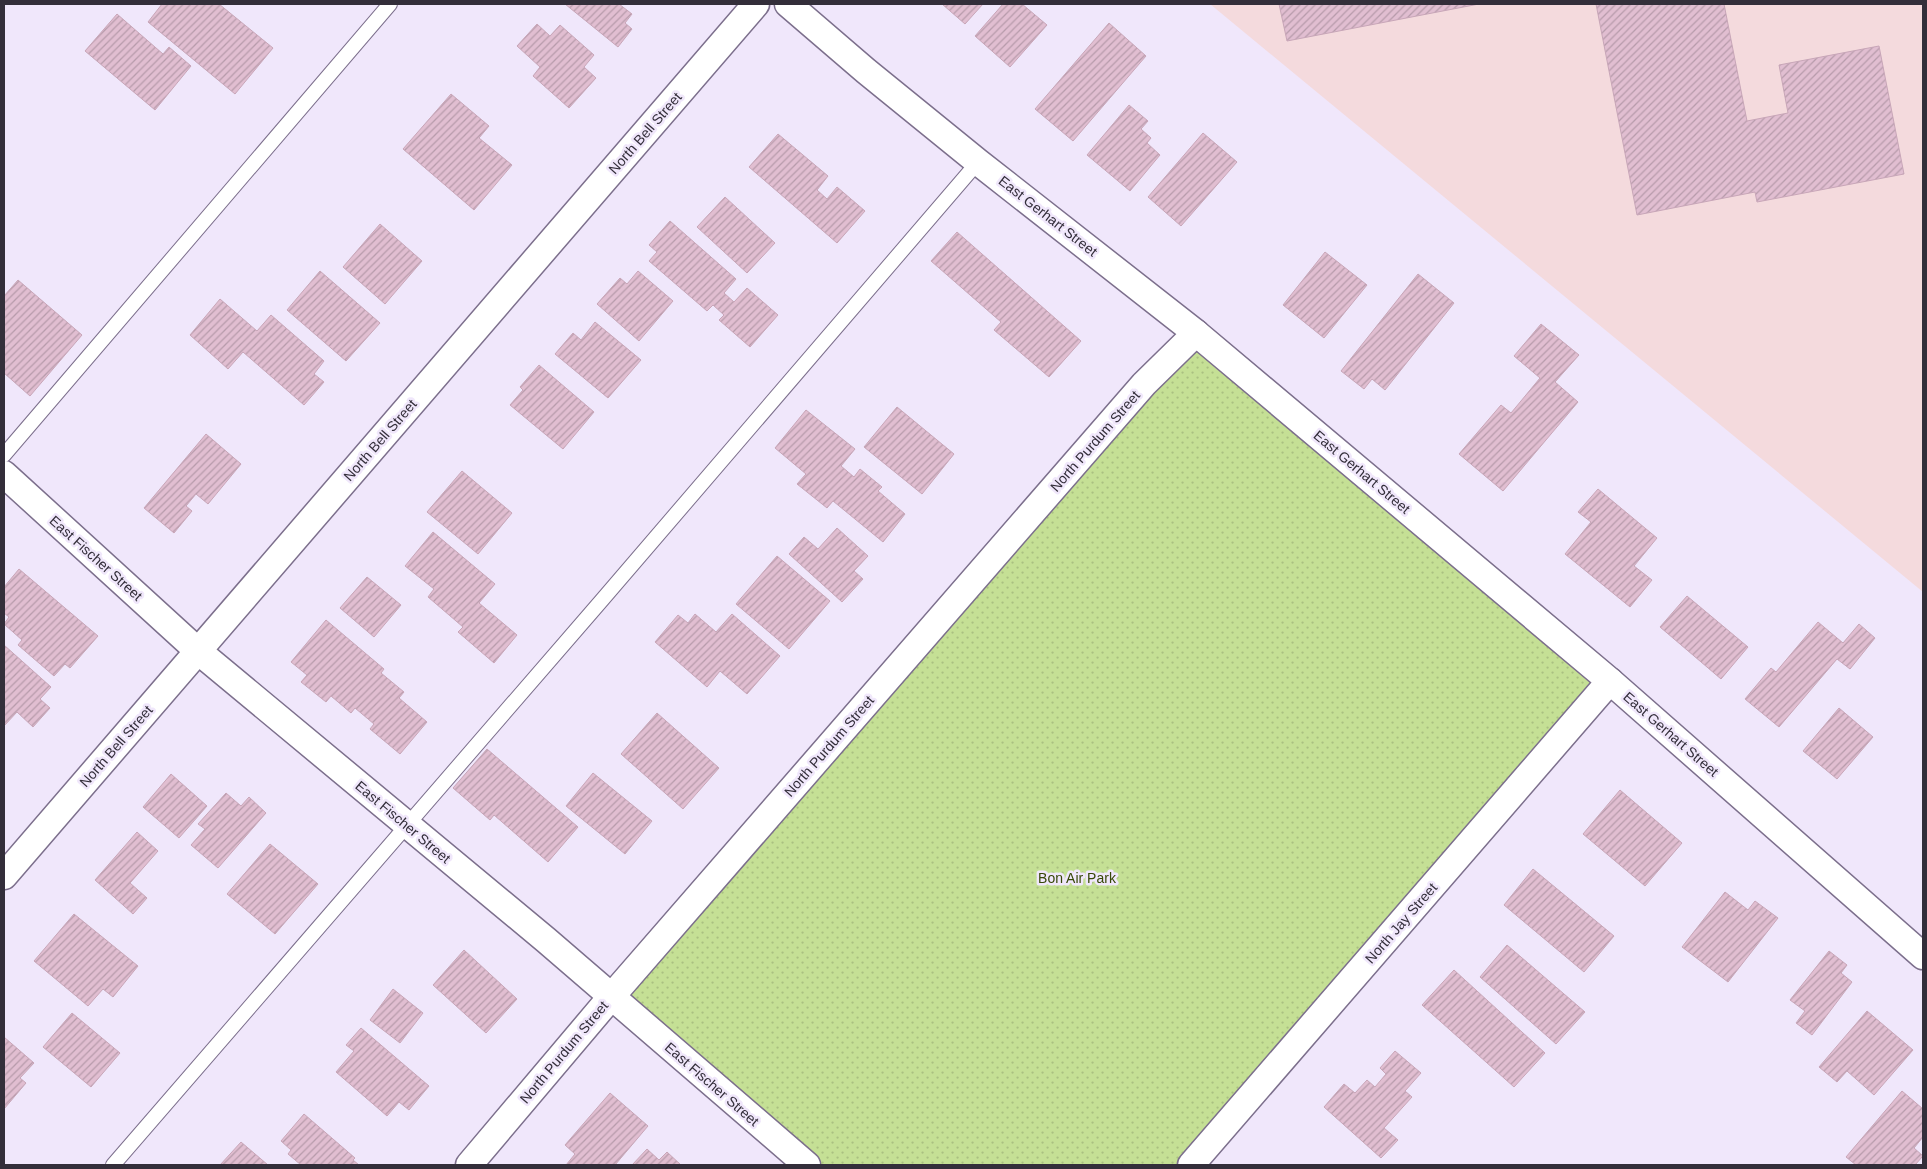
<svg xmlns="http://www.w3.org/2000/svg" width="1927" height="1169" font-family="Helvetica,sans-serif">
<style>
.education{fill:#f4dadd}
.grass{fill:url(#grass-dots)}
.building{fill:url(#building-hatch);stroke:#c8a6b8}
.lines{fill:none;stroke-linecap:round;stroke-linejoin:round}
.service-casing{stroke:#7c6f8c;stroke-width:16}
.minor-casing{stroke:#7c6f8c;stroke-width:29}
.service{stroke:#fff;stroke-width:14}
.minor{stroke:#fff;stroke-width:26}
.labels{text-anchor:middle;stroke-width:5;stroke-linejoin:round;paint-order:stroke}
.street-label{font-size:14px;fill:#332e3a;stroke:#f0e7fb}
.park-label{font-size:14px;fill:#374808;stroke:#f0e7fb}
</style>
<defs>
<pattern id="grass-dots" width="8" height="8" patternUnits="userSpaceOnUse" patternTransform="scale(1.25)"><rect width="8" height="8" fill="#c5e095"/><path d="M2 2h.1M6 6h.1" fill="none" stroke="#aac081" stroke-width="1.8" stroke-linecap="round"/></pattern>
<pattern id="building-hatch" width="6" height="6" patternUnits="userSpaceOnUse" patternTransform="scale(1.25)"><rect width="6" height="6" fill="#e1bed1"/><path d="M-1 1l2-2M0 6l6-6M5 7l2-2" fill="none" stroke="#b79bab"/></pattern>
</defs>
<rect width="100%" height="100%" fill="#f0e7fb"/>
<path class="education" d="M1210,4h713v588z"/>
<path class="grass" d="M1196,333l414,348 -419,484h-383l-197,-168z"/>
<g class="building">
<path d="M162,4h57l54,44 -38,46 -87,-72z"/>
<path d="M565,4h54l13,10 -7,9 7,6 -14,18z"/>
<path d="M942,4h41l-18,20z"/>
<path d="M1003,4h19l25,21 -37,42 -35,-31z"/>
<path d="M1279,4h200l-192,37z"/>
<path d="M1596,4h128l23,117 41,-8 -9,-48 100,-19 25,128 -147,28 -2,-10 -118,23z"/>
<path d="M117,14l46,40 6,-7 22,19 -36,44 -70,-59z"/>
<path d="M1109,23l37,33 -73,85 -38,-32z"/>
<path d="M537,24l13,12 10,-11 34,30 -10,12 12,11 -27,30 -36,-32 7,-9 -23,-21z"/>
<path d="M451,94l38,32 -10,12 33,27 -38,45 -71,-61z"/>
<path d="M1129,105l19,16 -7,8 10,9 -4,5 13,12 -30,36 -43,-36z"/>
<path d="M1203,133l34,29 -56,64 -33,-29z"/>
<path d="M778,134l50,42 -11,14 10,9 10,-12 28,24 -28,32 -88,-76z"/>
<path d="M725,197l50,46 -28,30 -50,-46z"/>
<path d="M670,221l66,58 -12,14 10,9 13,-14 31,27 -28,32 -31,-27 5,-5 -11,-10 -6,6 -58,-50 8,-9 -8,-7z"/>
<path d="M380,224l42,37 -37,43 -42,-37z"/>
<path d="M957,232l124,109 -32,36 -55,-47 7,-8 -70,-61z"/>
<path d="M1325,252l42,33 -43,53 -41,-33z"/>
<path d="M320,271l60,52 -34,38 -59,-51z"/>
<path d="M638,271l35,30 -34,40 -42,-37 23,-26 7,6z"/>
<path d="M1418,274l36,29 -69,87 -13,-11 -8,10 -23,-18z"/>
<path d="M18,280l64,55 -52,61 -26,-23v-77z"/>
<path d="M220,299l37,32 14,-16 53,46 -10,13 10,8 -20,23 -61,-53 -15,17 -38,-34z"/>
<path d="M595,322l46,38 -33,38 -53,-44 18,-21 8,7z"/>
<path d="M1541,324l38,31 -24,27 23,20 -75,89 -44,-37 42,-49 10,8 29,-35 -26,-22z"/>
<path d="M539,365l55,47 -31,37 -53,-44 13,-15 -3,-3z"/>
<path d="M897,407l57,47 -32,40 -58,-47z"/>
<path d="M806,410l49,39 -14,17 13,11 6,-8 22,18 -4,4 27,23 -22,28 -50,-41 -6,7 -30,-24 9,-10 -31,-26z"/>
<path d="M206,434l35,30 -33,40 -12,-10 -10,12 6,5 -18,22 -30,-25z"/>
<path d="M462,471l50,42 -34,41 -51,-42z"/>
<path d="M1598,489l59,49 -23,28 18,14 -22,27 -65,-53 26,-32 -13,-10z"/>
<path d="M837,528l31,28 -14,15 9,8 -21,23 -53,-48 15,-17 14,12z"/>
<path d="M433,532l62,52 -16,19 38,32 -23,28 -36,-31 5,-5 -35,-30 6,-8 -29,-23z"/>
<path d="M777,556l53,45 -41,48 -53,-45z"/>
<path d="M19,569l79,67 -28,32 -5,-4 -11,12 -36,-31 4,-5 -18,-16 5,-7 -5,-4v-26z"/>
<path d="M367,577l34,28 -27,32 -34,-29z"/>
<path d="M1687,596l61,51 -27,32 -61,-52z"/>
<path d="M695,614l21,18 16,-18 48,42 -33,38 -27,-23 -13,16 -52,-45 23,-27 10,8z"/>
<path d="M326,620l58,49 -3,4 23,19 -5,6 28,24 -27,32 -30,-25 4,-5 -19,-16 -4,5 -20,-17 -5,6 -25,-20 6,-7 -16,-13z"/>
<path d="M1818,622l25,21 16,-19 16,14 -25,31 -13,-10 -58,68 -34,-28 26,-31 5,4z"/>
<path d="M4,645l47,42 -11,12 10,9 -17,19 -16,-15 -13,14z"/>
<path d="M1839,708l34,29 -36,42 -34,-28z"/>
<path d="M657,713l62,55 -36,41 -62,-55z"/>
<path d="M487,749l91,78 -30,35 -54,-47 -4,5 -37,-32z"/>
<path d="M593,773l59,48 -27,33 -59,-48z"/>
<path d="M171,774l36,32 -28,32 -36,-31z"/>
<path d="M1620,790l62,53 -37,43 -62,-52z"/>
<path d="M226,793l15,13 8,-9 17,16 -48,55 -27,-23 14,-16 -7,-5z"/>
<path d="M137,832l21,19 -28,32 17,15 -14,16 -38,-34z"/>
<path d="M270,844l48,40 -43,50 -48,-40z"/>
<path d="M1533,869l81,67 -30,36 -80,-67z"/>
<path d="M1725,892l23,18 7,-9 23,17 -50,64 -46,-35z"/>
<path d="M74,914l64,52 -25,31 -10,-8 -15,17 -54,-45z"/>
<path d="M1507,945l78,67 -29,32 -76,-67z"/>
<path d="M464,950l53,49 -31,34 -53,-48z"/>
<path d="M1829,951l18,14 -6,8 11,9 -40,53 -16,-12 9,-12 -15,-11z"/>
<path d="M1454,970l91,83 -31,34 -92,-82z"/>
<path d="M393,989l30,24 -23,30 -30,-23z"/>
<path d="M1867,1011l46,39 -39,45 -27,-24 -10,11 -18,-15z"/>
<path d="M72,1013l48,40 -29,34 -48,-40z"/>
<path d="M361,1028l68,58 -20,24 -10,-8 -12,14 -51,-44 18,-21 -8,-6z"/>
<path d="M4,1037l30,26 -14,15 6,5 -22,26z"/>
<path d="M1395,1051l26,22 -16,18 7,6 -28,31 14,12 -17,18 -57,-51 20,-23 11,9 12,-13 8,7 11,-13 -6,-6z"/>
<path d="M1902,1091l21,18v28l-9,11 9,8 -8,9h-59l-10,-8z"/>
<path d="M610,1093l38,33 -33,39h-49l9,-11 -10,-9z"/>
<path d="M304,1114l51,44 -2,2 6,5h-58l-13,-11 3,-4 -10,-9z"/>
<path d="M241,1142l27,23h-48z"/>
<path d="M647,1149l12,11 8,-8 14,13h-49z"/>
</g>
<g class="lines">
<g class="service-casing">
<g id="service">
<path d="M4,455l386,-451"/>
<path d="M113,1165l489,-565 376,-438"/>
</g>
</g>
<g class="minor-casing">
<g id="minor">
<path d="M788,4l78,67 112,91 218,171 414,348 313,275"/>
<path d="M4,474l194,177 348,289 261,225"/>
<path d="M4,876l752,-872"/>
<path d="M469,1165l142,-168 533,-613 52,-51"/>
<path d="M1191,1165l419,-484"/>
</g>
</g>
<use href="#service" class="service"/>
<use href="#minor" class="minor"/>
</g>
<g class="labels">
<g class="street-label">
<text transform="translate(645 133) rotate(-49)" y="5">North Bell Street</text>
<text transform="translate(1048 216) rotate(38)" y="5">East Gerhart Street</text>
<text transform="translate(380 440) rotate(-49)" y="5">North Bell Street</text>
<text transform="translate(1095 441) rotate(-49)" y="5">North Purdum Street</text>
<text transform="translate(1362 472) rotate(40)" y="5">East Gerhart Street</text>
<text transform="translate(96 558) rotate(42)" y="5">East Fischer Street</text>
<text transform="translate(1671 734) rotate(41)" y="5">East Gerhart Street</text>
<text transform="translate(116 746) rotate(-49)" y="5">North Bell Street</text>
<text transform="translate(829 746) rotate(-49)" y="5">North Purdum Street</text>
<text transform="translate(403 822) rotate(40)" y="5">East Fischer Street</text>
<text transform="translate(1401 923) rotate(-49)" y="5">North Jay Street</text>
<text transform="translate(564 1052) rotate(-50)" y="5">North Purdum Street</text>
<text transform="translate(712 1084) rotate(41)" y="5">East Fischer Street</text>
</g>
<g class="park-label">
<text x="1077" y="883">Bon Air Park</text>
</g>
</g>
<rect width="1927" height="1169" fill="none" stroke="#332e3a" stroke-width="10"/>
</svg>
